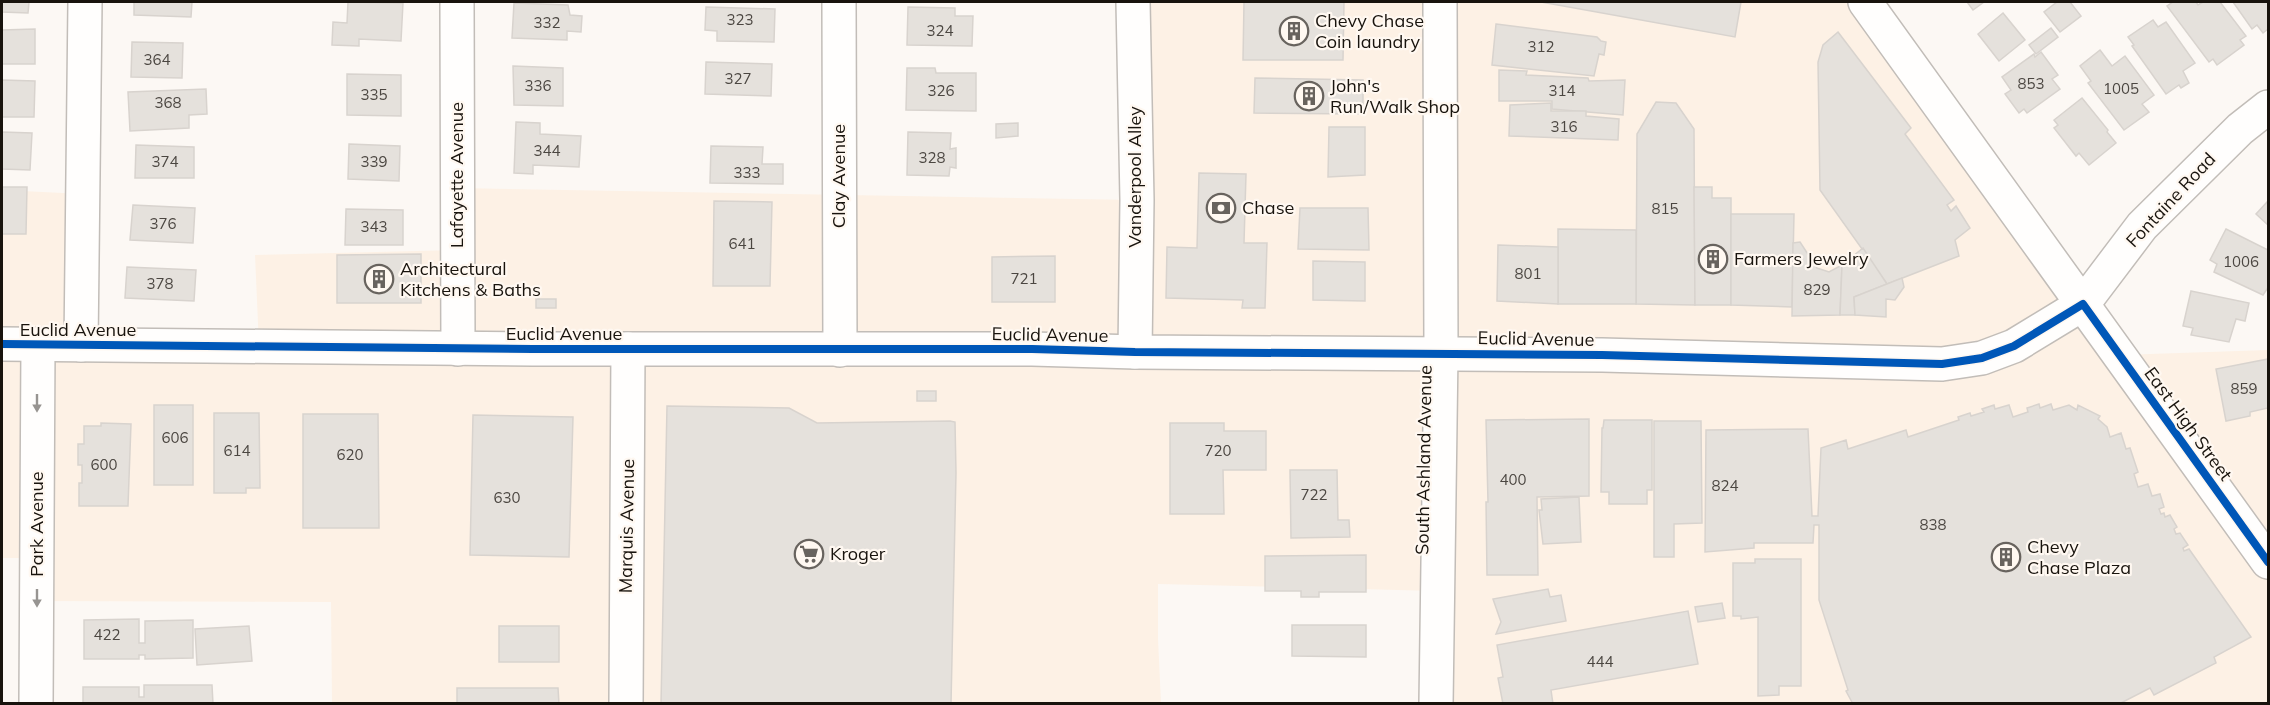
<svg xmlns="http://www.w3.org/2000/svg" width="2270" height="705" font-family="Mulish,sans-serif">
<style>
.built{fill:#fdf1e5}
.building{fill:#e5e1dc;stroke:#d8d3ce;stroke-width:1.5}
.lines{fill:none;stroke-linecap:round;stroke-linejoin:round}
.minor-casing{stroke:#c2bdb8;stroke-width:36}
.major-casing{stroke:#c2bdb8;stroke-width:36}
.minor{stroke:#fffefd;stroke-width:33}
.major{stroke:#fffefd;stroke-width:33}
.cycleway-casing{stroke:#fff8f1;stroke-width:11}
.cycleway{stroke:#0057b8;stroke-width:8}
.oneway{fill:#979491}
.labels{text-anchor:middle;stroke-width:4.5;stroke-linejoin:round;paint-order:stroke}
.number-label{font-size:15px;fill:#4b4641}
.poi-label{font-size:18px;fill:#18130d;stroke:#fff8f1;text-anchor:start}
.street-label{font-size:18px;fill:#18130d;stroke:#fff8f1}
</style>
<rect width="100%" height="100%" fill="#fcf8f4"/>
<path class="built" d="M1133,2h732l255,353 148,-5v353h-832l1,-112 -279,-7v55l3,64h-829l-1,-101 -294,-1v-43h-35v-368l81,4 -2,151 178,1 -4,-91 202,-5v-62l679,12z"/>
<g class="building">
<path d="M2,2h27l-1,11 -26,-1z"/>
<path d="M134,2h58l-1,15 -57,-2z"/>
<path d="M348,2l55,1 -2,38 -42,-2v7l-27,-1 1,-23 14,1z"/>
<path d="M1244,2h100l-1,58h-100z"/>
<path d="M1541,2h200l-6,35z"/>
<path d="M1967,2h17l-11,8z"/>
<path d="M2057,2h13l11,14 -21,16 -16,-20z"/>
<path d="M2173,2h23l2,3 5,-3h17l26,34 -6,4 4,5 -27,20 -4,-6 -4,3 -42,-56z"/>
<path d="M2233,2h35v27l-5,4 -6,-8 -5,4z"/>
<path d="M514,3l54,2 2,10 12,1 -1,16 -14,-1v9l-55,-2z"/>
<path d="M706,7l69,2 -1,33 -57,-1v-10l-12,-1z"/>
<path d="M908,7l47,1v8h18l-1,30 -65,-1z"/>
<path d="M2003,13l22,27 -26,21 -21,-27z"/>
<path d="M2153,20l5,7 8,-5 29,41 -12,8 6,12 -8,5 -2,-3 -13,9 -34,-48 2,-1 -6,-8z"/>
<path d="M1496,24l101,13 4,4 5,1 -2,13 -5,-1 -5,22 -102,-11z"/>
<path d="M2051,28l7,9 -22,17 -7,-9z"/>
<path d="M35,29v35h-33v-34z"/>
<path d="M1838,32l73,96 -6,6 49,66 -7,5 4,6 5,-5 14,22 -15,12 4,16 -72,28 -67,-94 -2,-128 5,-17z"/>
<path d="M132,42l51,1 -1,35 -51,-1z"/>
<path d="M2100,50l12,16 13,-10 29,39 -12,9 7,8 -25,18 -36,-47 3,-2 -11,-15z"/>
<path d="M2041,52l17,23 -6,4 8,10 -33,24 -3,-4 -5,4 -14,-19 6,-4 -9,-13 32,-23 1,3z"/>
<path d="M706,62l66,2 -1,32 -66,-2z"/>
<path d="M513,66l50,2v38l-49,-1z"/>
<path d="M907,68h28l1,5h40v38l-70,-1z"/>
<path d="M1499,70l28,1 -1,4 62,3 1,3 36,-1 -2,35 -71,-6v-8h-53z"/>
<path d="M347,74l54,1v41l-54,-1z"/>
<path d="M1255,78l108,2v34l-109,-1z"/>
<path d="M2,80l33,1 -1,36h-32z"/>
<path d="M206,89l1,25 -18,1v13l-59,3 -2,-39z"/>
<path d="M2082,98l26,32 -1,2 9,11 -27,22 -10,-12 -3,3 -22,-28 4,-3 -4,-5z"/>
<path d="M1656,102l20,1 18,26 1,176 -59,-1 1,-170z"/>
<path d="M1551,103v8h35v5l33,3 -1,21 -109,-4 1,-31z"/>
<path d="M516,122l24,1v11l41,2 -2,31 -46,-2v9l-19,-1z"/>
<path d="M1018,123v13l-22,2v-14z"/>
<path d="M1329,127h36v48l-37,2z"/>
<path d="M2,132l30,1 -2,37 -28,-1z"/>
<path d="M908,132l43,1 -1,16 6,-1v20l-6,-1 -1,9 -42,-1z"/>
<path d="M349,144l51,2 -1,35 -51,-2z"/>
<path d="M136,145l58,2v31h-59z"/>
<path d="M711,146l52,1 -1,17h21v20l-73,-1z"/>
<path d="M1199,173l47,1 -2,69h23l-2,65h-23l1,-8 -77,-2 1,-51 30,1z"/>
<path d="M2,187h25l-1,47h-24z"/>
<path d="M1694,187h18v11h19v107h-36z"/>
<path d="M714,201l58,1 -2,84h-57z"/>
<path d="M2268,201v24l-12,-11z"/>
<path d="M133,205l62,3 -2,35 -63,-3z"/>
<path d="M1300,208h68l1,42 -71,-1z"/>
<path d="M346,209l57,1v35h-58z"/>
<path d="M1731,214h63l-2,93 -61,-2z"/>
<path d="M1558,229l78,1v74h-78z"/>
<path d="M2226,229l42,21v40l-1,-1 -4,6 -49,-23 3,-8 -7,-4z"/>
<path d="M1800,242l17,26 12,4 13,-7 -2,50 -48,1 1,-73z"/>
<path d="M1498,245l60,2v57l-61,-3z"/>
<path d="M1863,248l24,36 -33,13 1,18h-15l2,-50z"/>
<path d="M421,254v49h-84v-48z"/>
<path d="M1055,256v46h-63v-45z"/>
<path d="M1313,261l52,1v39l-52,-1z"/>
<path d="M127,267l69,3 -2,31 -69,-3z"/>
<path d="M1902,278l2,9 -9,13 -9,-1v18l-31,-2 -1,-18z"/>
<path d="M2191,291l58,12 -4,18 -9,-2 -7,23 -38,-7 2,-7 -10,-2z"/>
<rect x="536" y="299" width="20" height="9"/>
<path d="M2268,359v49l-18,4v4l-24,5 -10,-52z"/>
<rect x="917" y="391" width="19" height="10"/>
<path d="M2039,404l1,4 11,-4 2,6 16,-5 8,5 1,-5 22,11 -2,3 9,8 3,10 11,-4 5,16 4,-1 8,24 -4,2 4,13 10,-3 4,12 8,-2 4,13 -5,2 2,5 3,-1 1,4 5,-2 7,12 -3,2 2,5 4,-1 8,12 -5,3 1,3 5,-2 62,88 -37,20 2,6 -62,32 -4,-7 -31,16h-266l-7,-13 2,-1 -29,-90v-75h-5l-1,18h-59v5l-49,4 1,-122 102,-1 4,87h6l3,-68 25,-8 2,9 58,-19 2,7 51,-17 -1,-3 12,-4 1,3 13,-4 -2,-3 12,-4 1,4 14,-4 4,12 15,-5 -1,-4z"/>
<rect x="154" y="405" width="39" height="80"/>
<path d="M667,406l122,2 28,15 133,-2 5,1 1,51 -5,231h-290z"/>
<path d="M214,413h45l1,75h-14v5h-32z"/>
<path d="M303,414h75l1,114h-76z"/>
<path d="M473,415l100,2 -4,140 -99,-2z"/>
<path d="M1589,419v77l-52,1 1,78h-51l-1,-73h2l-2,-82z"/>
<path d="M1604,420h48v70h-5v14h-38v-12h-8l1,-64h1z"/>
<path d="M1654,421h47l1,102 -28,1v33h-20z"/>
<path d="M101,423l30,1 -3,82h-49v-23h3v-18h-4v-21h6v-18h17z"/>
<path d="M1170,423h54v8h42v39h-43l1,44h-54z"/>
<path d="M1290,470h47l1,50h11l1,17 -59,1z"/>
<path d="M1579,497l2,45 -38,2 -4,-34h3l-1,-11z"/>
<path d="M1366,555v37h-47v5h-18v-6h-36v-35z"/>
<path d="M1755,559h46v127h-22v9l-21,1v-79l-17,2v-3h-8v-53h22z"/>
<path d="M1548,589l2,8 11,-2 5,26 -70,13 5,-12 -8,-23z"/>
<path d="M1722,603l3,15 -27,4 -3,-15z"/>
<path d="M1688,611l10,53 -147,26 2,14h-50l-5,-26 5,-1 -6,-32z"/>
<path d="M139,619v24h6v-22l48,-1v38l-48,1v-4h-6v4h-55v-39z"/>
<path d="M1292,625h74v32l-74,-1z"/>
<path d="M249,626l3,35 -55,4 -2,-36z"/>
<rect x="499" y="626" width="60" height="36"/>
<path d="M144,685h68l1,19h-130v-17h56v10h5z"/>
<path d="M457,688h101l1,16h-102z"/>
</g>
<g class="lines">
<g class="minor-casing">
<g id="minor">
<path d="M457,2l1,347"/>
<path d="M839,2l1,348"/>
<path d="M1133,2l4,198 -2,152"/>
<path d="M2083,304l59,-78 98,-97 28,-22"/>
<path d="M81,345l4,-343"/>
<path d="M36,704l2,-359"/>
<path d="M626,704l2,-355"/>
<path d="M1436,704l5,-351 -1,-351"/>
</g>
</g>
<g class="major-casing">
<g id="major">
<path d="M1865,2l403,560"/>
<path d="M2,344l531,5h499l103,3 467,3 340,9 40,-6 32,-12 69,-42"/>
</g>
</g>
<use href="#minor" class="minor"/>
<use href="#major" class="major"/>
<g class="cycleway-casing">
<path id="cycleway" d="M2,344l531,5h499l103,3 467,3 340,9 40,-6 32,-12 69,-42 185,258"/>
</g>
<use href="#cycleway" class="cycleway"/>
</g>
<defs><path id="oneway-solid" d="M-6-.8H1V-3.2L6.5 0L1 3.2V.8H-6Z" transform="scale(1.5)"/></defs>
<g class="oneway">
<use href="#oneway-solid" transform="translate(37 403) rotate(90)"/>
<use href="#oneway-solid" transform="translate(37 598) rotate(90)"/>
</g>
<defs>
<g id="building-ring" transform="scale(1.5)"><circle r="9.5" fill="#fff8f1" stroke="#68635e" stroke-width="1.5"/><path d="M-4-6H4V6H1V3H-1V6H-4ZM-2.5-4.3h1.7v1.8h-1.7ZM.8-4.3h1.7v1.8H.8ZM-2.5-1h1.7V.8h-1.7ZM.8-1h1.7V.8H.8Z" fill="#68635e"/></g>
<g id="bank-ring" transform="scale(1.5)"><circle r="9.5" fill="#fff8f1" stroke="#68635e" stroke-width="1.5"/><path d="M-6-4H6V4H-6ZM0-2.3a2.3 2.3 0 1 0 0 4.6a2.3 2.3 0 1 0 0-4.6Z" fill="#68635e"/></g>
<g id="supermarket-ring" transform="scale(1.5)"><circle r="9.5" fill="#fff8f1" stroke="#68635e" stroke-width="1.5"/><path d="M-6-5.5h2.5l.6 2H6L4.5 2H-2.5L-4.4-4H-6ZM-1.5 3.2a1.3 1.3 0 1 0 .1 0ZM3 3.2a1.3 1.3 0 1 0 .1 0Z" fill="#68635e"/></g>
</defs>
<g fill-rule="evenodd">
<use href="#building-ring" x="1294" y="31"/>
<use href="#building-ring" x="1309" y="96"/>
<use href="#bank-ring" x="1221" y="208"/>
<use href="#building-ring" x="1713" y="259"/>
<use href="#building-ring" x="379" y="279"/>
<use href="#supermarket-ring" x="809" y="554"/>
<use href="#building-ring" x="2006" y="557"/>
</g>
<g class="labels">
<g class="number-label">
<text x="740" y="25">323</text>
<text x="547" y="28">332</text>
<text x="940" y="36">324</text>
<text x="1541" y="52">312</text>
<text x="157" y="65">364</text>
<text x="738" y="84">327</text>
<text x="2031" y="89">853</text>
<text x="538" y="91">336</text>
<text x="2121" y="94">1005</text>
<text x="941" y="96">326</text>
<text x="1562" y="96">314</text>
<text x="374" y="100">335</text>
<text x="168" y="108">368</text>
<text x="1564" y="132">316</text>
<text x="547" y="156">344</text>
<text x="932" y="163">328</text>
<text x="165" y="167">374</text>
<text x="374" y="167">339</text>
<text x="747" y="178">333</text>
<text x="1665" y="214">815</text>
<text x="163" y="229">376</text>
<text x="374" y="232">343</text>
<text x="742" y="249">641</text>
<text x="2241" y="267">1006</text>
<text x="1528" y="279">801</text>
<text x="1024" y="284">721</text>
<text x="160" y="289">378</text>
<text x="1817" y="295">829</text>
<text x="2244" y="394">859</text>
<text x="175" y="443">606</text>
<text x="237" y="456">614</text>
<text x="1218" y="456">720</text>
<text x="350" y="460">620</text>
<text x="104" y="470">600</text>
<text x="1513" y="485">400</text>
<text x="1725" y="491">824</text>
<text x="1314" y="500">722</text>
<text x="507" y="503">630</text>
<text x="1933" y="530">838</text>
<text x="107" y="640">422</text>
<text x="1600" y="667">444</text>
</g>
<g class="poi-label">
<text x="1315" y="27">Chevy Chase<tspan x="1315" dy="21">Coin laundry</tspan></text>
<text x="1330" y="92">John's<tspan x="1330" dy="21">Run/Walk Shop</tspan></text>
<text x="1242" y="214">Chase</text>
<text x="1734" y="265">Farmers Jewelry</text>
<text x="400" y="275">Architectural<tspan x="400" dy="21">Kitchens &amp; Baths</tspan></text>
<text x="2027" y="553">Chevy<tspan x="2027" dy="21">Chase Plaza</tspan></text>
<text x="830" y="560">Kroger</text>
</g>
<g class="street-label">
<text transform="translate(457 175) rotate(-90)" y="6">Lafayette Avenue</text>
<text transform="translate(839 176) rotate(-90)" y="6">Clay Avenue</text>
<text transform="translate(1135 177) rotate(-90)" y="6">Vanderpool Alley</text>
<text transform="translate(2171 200) rotate(-47)" y="6">Fontaine Road</text>
<text x="78" y="336">Euclid Avenue</text>
<text x="564" y="340">Euclid Avenue</text>
<text transform="translate(1050 335) rotate(1)" y="6">Euclid Avenue</text>
<text transform="translate(1536 339) rotate(1)" y="6">Euclid Avenue</text>
<text transform="translate(2188 424) rotate(54)" y="6">East High Street</text>
<text transform="translate(1424 460) rotate(-89)" y="6">South Ashland Avenue</text>
<text transform="translate(37 524) rotate(-90)" y="6">Park Avenue</text>
<text transform="translate(627 526) rotate(-89)" y="6">Marquis Avenue</text>
</g>
</g>
<rect width="2270" height="705" fill="none" stroke="#18130d" stroke-width="6"/>
</svg>
